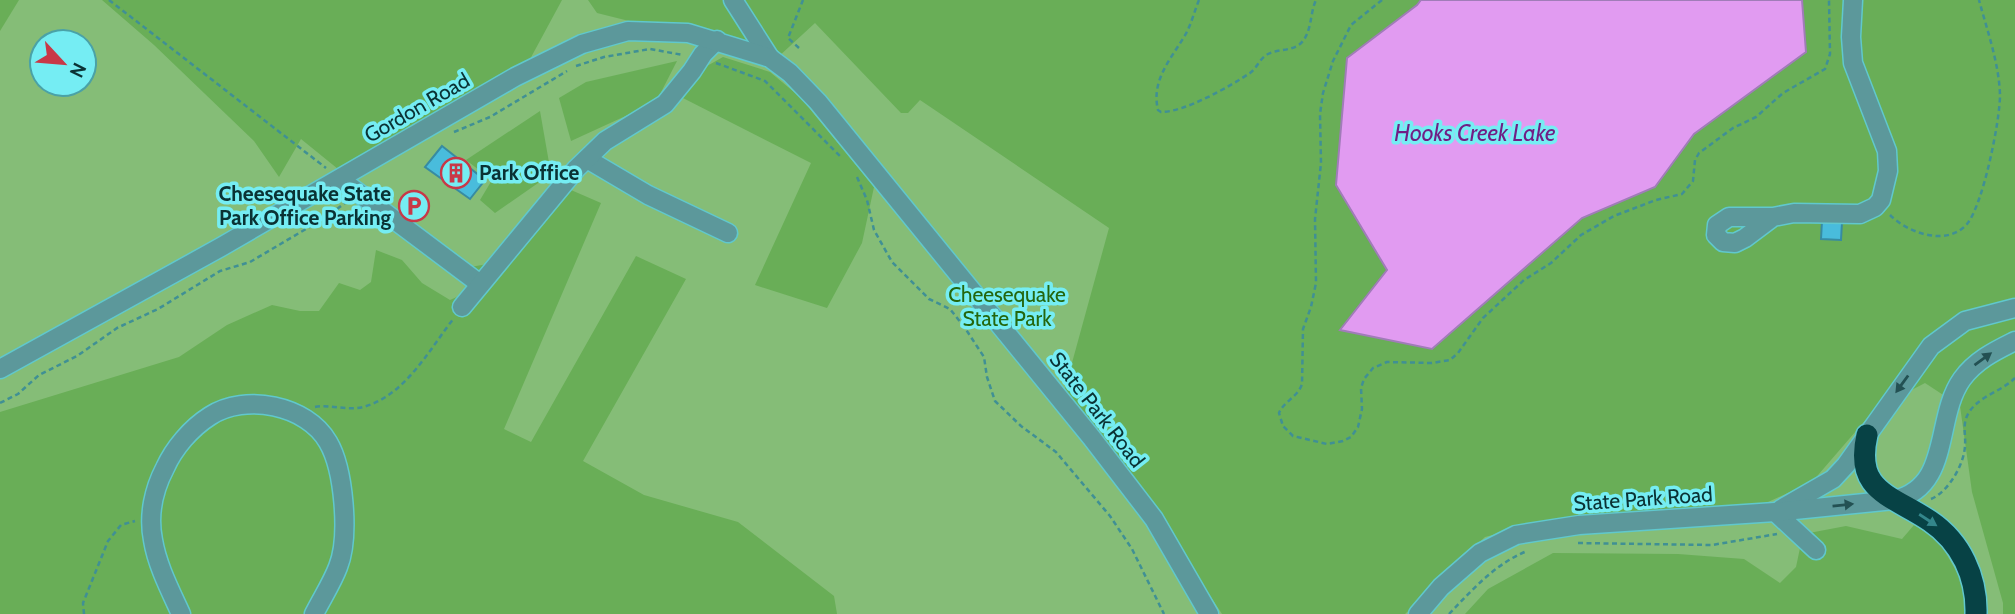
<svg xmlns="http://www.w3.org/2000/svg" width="2015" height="614" font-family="Cabin,sans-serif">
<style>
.green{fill:#85bd77;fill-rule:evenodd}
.forest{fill:#69ae57}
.water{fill:#e19bf1;stroke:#a07cb8;stroke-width:2}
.building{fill:#49bcdc;stroke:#378ba2;stroke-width:2}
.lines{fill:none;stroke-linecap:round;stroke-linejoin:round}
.minor-casing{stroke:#60c8cd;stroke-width:21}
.highway-casing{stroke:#60c8cd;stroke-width:24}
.path{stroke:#409094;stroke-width:2.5;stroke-dasharray:5 3.5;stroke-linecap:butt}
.minor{stroke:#5c989b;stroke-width:18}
.highway{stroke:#074245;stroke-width:21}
.oneway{fill:#235153}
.oneway2{fill:#33868b}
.labels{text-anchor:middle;stroke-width:7;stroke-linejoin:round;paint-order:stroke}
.street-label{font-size:21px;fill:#0a3234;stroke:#75edf3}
.poi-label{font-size:21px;font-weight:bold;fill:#0a3234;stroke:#75edf3;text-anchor:start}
.park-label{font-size:21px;fill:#24660d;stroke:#75edf3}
.water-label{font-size:23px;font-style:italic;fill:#711e84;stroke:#75edf3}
</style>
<rect width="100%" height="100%" fill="#75edf3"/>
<path class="green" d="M0,0h2015v614h-2015zM42,42h42v42h-42z"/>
<g class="forest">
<path d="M0,0h19l-19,31z"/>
<path d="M102,0h460l-40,74 -95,53 -89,42 -37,-30 -22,38 -25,-36 -100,-96z"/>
<path d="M588,0h833l-85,185 51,85 -47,60 91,19 151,-131 73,-31 39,-53 112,-82 -4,-52h213v614h-12v-11l-31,-111 -12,-86 -35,-23 -50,26 -63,73 -57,26 -213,14 -57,15 -80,77h-183l-46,-71 -112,-151 45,-164 -189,-128 -12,13h-7l-86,-90 -38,35 -180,-45z"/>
<path d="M723,57l47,15 30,25 74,90 -12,56 -35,65 -72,-23 56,-122 -132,-67 19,-25z"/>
<path d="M677,61l-21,41 -85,39 -12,-43 27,-16z"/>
<path d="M540,111l11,63 -56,39 -15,-13 12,-20 -26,-20z"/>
<path d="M571,190l30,13 -97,226 27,13 105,-186 50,23 -103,182 61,34 94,27 96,74 3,18h-837v-202l179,-55 48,-32 45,-20 28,6h19l20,-28 21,7 11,-8 5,-32 26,10 20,23 28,17 18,-8 2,-25 18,-3 18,-20z"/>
<path d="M1914,525l25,16 24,42 2,31h-500l23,-25 65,-36 125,1 66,5 36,24 16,-16 4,-19 9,-15 37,-7 56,13z"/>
</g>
<path class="water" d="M1421,0h381l4,52 -112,82 -39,53 -73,31 -150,131 -92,-19 47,-60 -51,-85 11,-127 70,-53z"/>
<g class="building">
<path d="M442,146l43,34 -15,19 -45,-32z"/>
<path d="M1822,220l20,2 -1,18 -20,-1z"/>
</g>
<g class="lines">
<g class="minor-casing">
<g id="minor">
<path d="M733,0l37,58"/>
<path d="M587,159l61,36 80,38"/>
<path d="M340,179l140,105"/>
<path d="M1773,217l-28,21 -10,5 -12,-1 -7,-7 1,-10 12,-8h44l21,-4 66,1 15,-7 6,-7 7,-29 -1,-20 -34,-88 -2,-26 2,-37"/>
<path d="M462,307l114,-138 29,-28 60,-37 27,-33 11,-17 14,-14"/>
<path d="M0,369l221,-122 294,-170 67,-33 46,-13 60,2 82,25 20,15 28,29 273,335 63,82 55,95"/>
<path d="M1781,509l52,-30 13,-14 85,-119 34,-25 50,-13"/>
<path d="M1775,512l41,38"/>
<path d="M181,614c-11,-24 -24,-49 -28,-74 -5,-25 1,-51 12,-72 9,-20 26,-40 45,-52 35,-23 97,-11 118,26 16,27 22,95 10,125 -6,16 -16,31 -24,47"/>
<path d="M1418,614l23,-27 39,-34 36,-18 63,-10 196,-13 119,-12c58,-13 40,-82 68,-121 14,-19 33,-28 53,-38"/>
</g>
</g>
<g class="highway-casing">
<path id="highway" d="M1867,435c-13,57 25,60 63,86 31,21 47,56 46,93"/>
</g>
<g class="path">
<path d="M109,0l217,168"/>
<path d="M1199,0c-5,12 -8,26 -15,37 -14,23 -33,44 -26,73l3,2c24,0 68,-25 89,-39 7,-5 10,-15 18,-19 12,-6 26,-2 35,-13 9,-12 7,-28 13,-41"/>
<path d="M1382,0l-31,25 -18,36 -10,32 -3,21 1,49 -6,56 1,64 -5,24 -8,22 -1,55c-4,13 -18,17 -23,29l4,13 10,10 34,8 16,-3 8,-4 7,-10 4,-18 -1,-21 3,-9 9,-11 14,-6 45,1 18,-3 8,-7 25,-35 41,-38 27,-17 30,-28 33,-19 42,-16 26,-6 11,-13 2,-21 4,-7 34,-25 23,-11 27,-24 42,-24 5,-15 -1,-54"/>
<path d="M799,48l-11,-10 15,-38"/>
<path d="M716,63l49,18 77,77"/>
<path d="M576,66l28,-9 46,-8 33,6"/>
<path d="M454,132l36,-15 77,-46"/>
<path d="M857,177l10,23 7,30 18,32 37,37 21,10 15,19 19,29 3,20 8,24 26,25 35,26 54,64 22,33 32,65"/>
<path d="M1890,215c18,18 57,32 77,9 16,-19 33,-103 33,-129 -1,-32 -13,-65 -21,-95"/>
<path d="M0,403l18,-9 21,-19 38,-19 40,-28 41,-19 62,-38 30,-9 78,-46 18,-14"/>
<path d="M315,407c15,-3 32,4 48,0 42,-11 66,-57 91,-89"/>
<path d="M1931,499c17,-7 33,-34 34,-53 1,-11 -3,-21 3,-32 10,-18 33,-22 47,-36"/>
<path d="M1578,543l134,2 65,-11"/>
<path d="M84,614l-1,-11 25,-62 13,-16 14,-4"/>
<path d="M1449,614c24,-25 46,-50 78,-63"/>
</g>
<use href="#minor" class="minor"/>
<use href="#highway" class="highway"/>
</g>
<defs><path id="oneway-solid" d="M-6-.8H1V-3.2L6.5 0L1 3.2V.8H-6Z" transform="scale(1.75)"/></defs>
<g class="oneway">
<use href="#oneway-solid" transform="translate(1983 359) rotate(-36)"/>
<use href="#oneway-solid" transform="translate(1902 384) rotate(126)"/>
<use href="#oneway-solid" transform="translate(1843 505) rotate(-6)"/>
</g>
<use class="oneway2" href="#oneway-solid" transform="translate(1928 520) rotate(33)"/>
<defs>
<g id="building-ring" transform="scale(1.575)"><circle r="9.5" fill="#75edf3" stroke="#c83847" stroke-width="1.5"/><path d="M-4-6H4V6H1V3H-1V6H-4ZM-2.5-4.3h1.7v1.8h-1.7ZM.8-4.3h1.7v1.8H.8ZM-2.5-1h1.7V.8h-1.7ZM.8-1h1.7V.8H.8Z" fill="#c83847"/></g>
<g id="parking-ring" transform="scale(1.575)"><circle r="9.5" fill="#75edf3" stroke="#c83847" stroke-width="1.5"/><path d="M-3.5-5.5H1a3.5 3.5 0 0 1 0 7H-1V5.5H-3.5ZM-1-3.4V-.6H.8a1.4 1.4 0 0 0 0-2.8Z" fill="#c83847"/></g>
</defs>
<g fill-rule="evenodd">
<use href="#building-ring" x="456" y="173"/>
<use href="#parking-ring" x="414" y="206"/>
</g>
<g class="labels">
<g class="street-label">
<text transform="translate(417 108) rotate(-30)" y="7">Gordon Road</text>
<text transform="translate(1097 410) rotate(52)" y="7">State Park Road</text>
<text transform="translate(1643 499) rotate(-4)" y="7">State Park Road</text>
</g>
<g class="poi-label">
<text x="479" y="180">Park Office</text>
<text x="391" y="201" text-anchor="end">Cheesequake State<tspan x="391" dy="24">Park Office Parking</tspan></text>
</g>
<g class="park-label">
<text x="1007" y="302">Cheesequake<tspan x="1007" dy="24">State Park</tspan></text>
</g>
<g class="water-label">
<text x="1475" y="141">Hooks Creek Lake</text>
</g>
</g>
<g transform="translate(63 63) rotate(116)"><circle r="33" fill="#75edf3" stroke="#4aa2a7" stroke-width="2"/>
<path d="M0-5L12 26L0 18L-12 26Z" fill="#c83847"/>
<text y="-10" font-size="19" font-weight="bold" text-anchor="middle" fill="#0a3234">N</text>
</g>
</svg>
